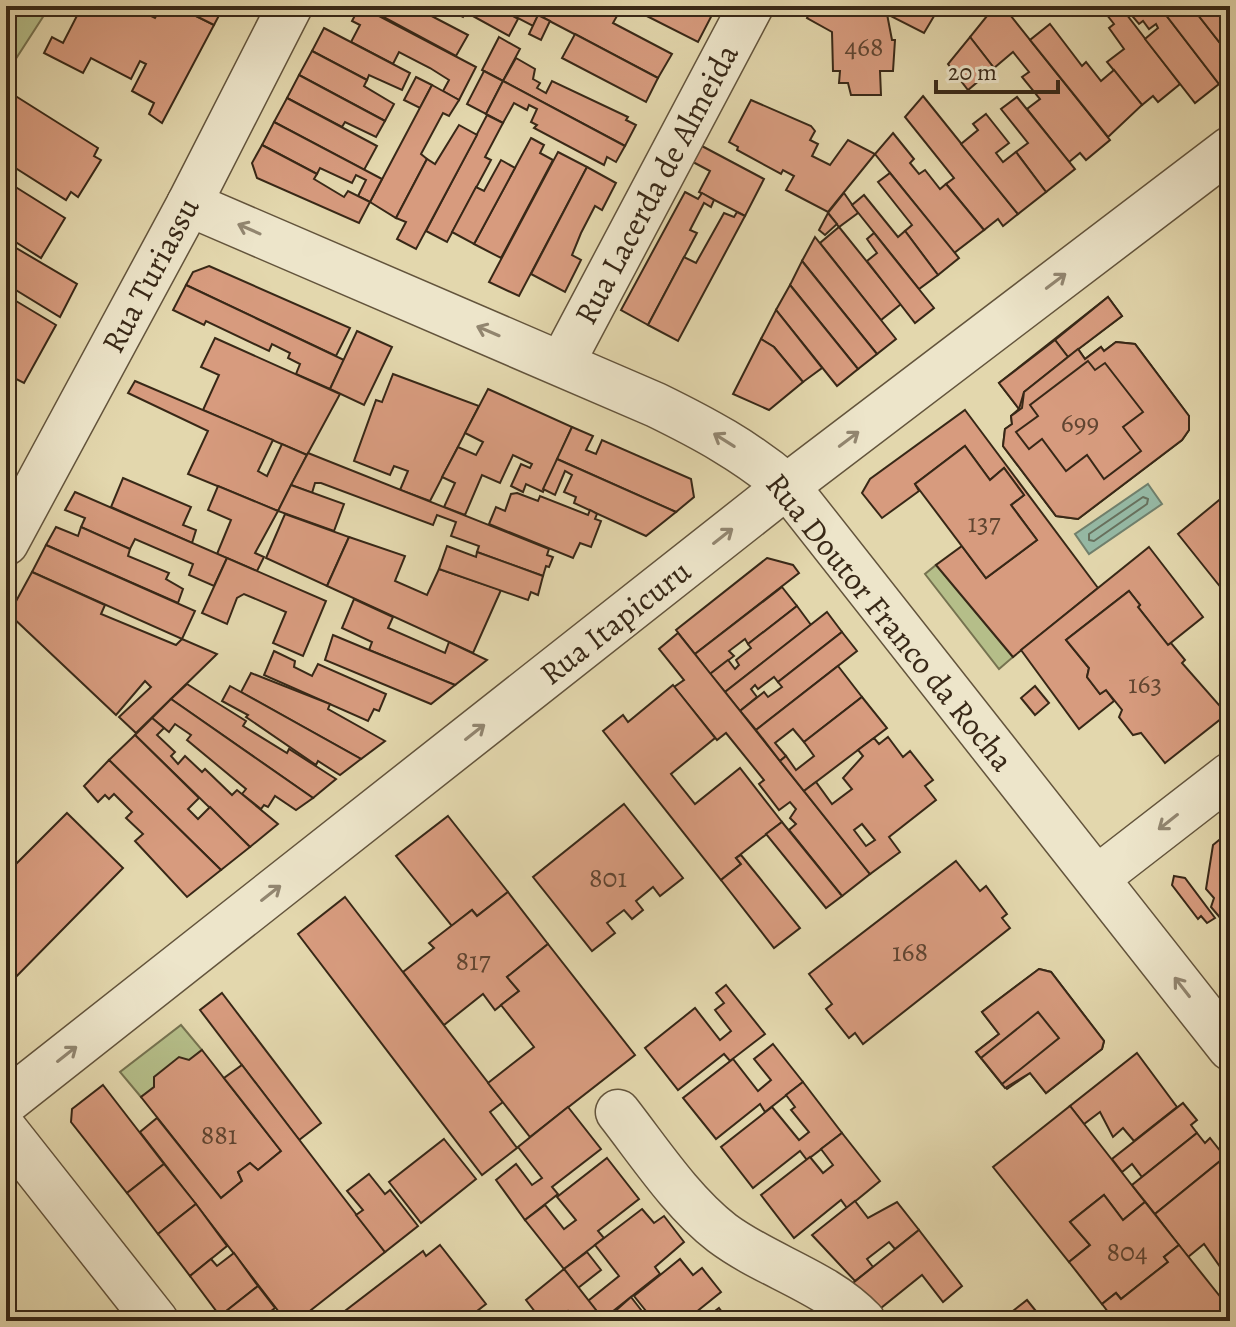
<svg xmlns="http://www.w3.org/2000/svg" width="1236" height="1327" font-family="Alegreya,serif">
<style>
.green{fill:#b5be89;stroke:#767350;stroke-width:2}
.water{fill:#96baa6;stroke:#70806d;stroke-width:2}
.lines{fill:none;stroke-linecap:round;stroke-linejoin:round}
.shore{stroke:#67715e;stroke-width:2}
.building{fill:#d79b7e;stroke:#382817;stroke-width:2;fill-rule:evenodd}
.minor-casing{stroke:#63543c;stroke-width:47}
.minor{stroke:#ede5ca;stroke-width:44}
.oneway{stroke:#928670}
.labels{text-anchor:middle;stroke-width:6;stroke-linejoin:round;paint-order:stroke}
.number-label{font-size:28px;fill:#604531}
.street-label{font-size:32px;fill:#382817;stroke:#ede5ca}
</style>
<rect width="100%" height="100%" fill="#e3d7ad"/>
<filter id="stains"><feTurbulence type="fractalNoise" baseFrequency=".0025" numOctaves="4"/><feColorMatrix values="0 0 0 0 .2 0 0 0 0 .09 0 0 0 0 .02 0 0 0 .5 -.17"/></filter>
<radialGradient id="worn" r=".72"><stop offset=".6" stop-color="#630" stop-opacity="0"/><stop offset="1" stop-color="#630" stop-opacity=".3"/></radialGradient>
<g class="green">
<path d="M6,6h44l-44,68z"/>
<path d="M936,565l77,92 -14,12 -74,-95z"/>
<path d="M181,1025l21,25 -61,47 -21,-25z"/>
</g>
<path class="water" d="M1148,484l14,20 -73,50 -14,-20z"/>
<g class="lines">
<path class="shore" d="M1143,497l5,2 -1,5 -53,37 -5,-1v-6z"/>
</g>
<g class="building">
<path d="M82,6h49l24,12 7,-12h14l38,19 -52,98 -13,-9 5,-11 -22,-12 14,-27 -6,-3 -9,18 -40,-21 -8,15 -39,-20 8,-16 11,6z"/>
<path d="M176,6h48l-10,19z"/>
<path d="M360,6l116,61 -17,33 -16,-9 6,-11 -19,-12 -31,-16 -6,12 -42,-22 9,-17 -8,-4z"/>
<path d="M363,6h62l-3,5 46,24 -12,21z"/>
<path d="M442,6h26l1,1 -6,10z"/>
<path d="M476,6h19l23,13 -9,17 -38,-21z"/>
<path d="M495,6h37l-2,4 9,4 -6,12z"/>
<path d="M543,6h55l19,10 -4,7 59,31 -14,24 -120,-63z"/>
<path d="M627,6h68l17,9 -14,27z"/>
<path d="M695,6h23l-6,9z"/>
<path d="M806,6h134l-16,27 -37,-19 5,26h3l-2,31h-13l1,24h-30l-3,-12h-9l1,-12h-7l-1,-39 -25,-14 2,-4 -6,-3z"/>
<path d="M995,6h8l107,134 -24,20 -6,-7 -11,9 -42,-53 13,-10 -18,-22 7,-5 -16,-20 -19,16 -24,-31z"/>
<path d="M1108,6h12l60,78 -22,18 -5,-6 -11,9 -35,-43 17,-13 -15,-21 5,-4 -11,-14z"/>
<path d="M1132,6h27l60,78 -24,19 -50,-64 13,-11 -2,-4 -7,5 -6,-8 -4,3 -12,-14z"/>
<path d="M1159,6h32l39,50v19l-11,9z"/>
<path d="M1191,6h36l3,43 -3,3z"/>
<path d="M538,15l12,6 -9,19 -12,-6z"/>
<path d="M1050,24l32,42 4,-4 15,19 13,-11 28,35 -34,32 -78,-97z"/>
<path d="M324,28l86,45 -8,17 -33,-15 -2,5 -55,-29z"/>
<path d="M575,34l83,44 -12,24 -84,-44z"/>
<path d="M499,37l21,12 -17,32 -21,-11z"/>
<path d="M970,37l24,31 -26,22 -20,-26z"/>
<path d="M312,51l55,29 -3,6 30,18 -9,17 -86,-46z"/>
<path d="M516,58l19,11 -2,10 7,4 -3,5 9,5 6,-12 76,36 -2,3 10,5 -11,21 -122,-65z"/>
<path d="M484,71l19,10 -17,33 -19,-10z"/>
<path d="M299,75l86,46 -9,16 -31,-15 -3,5 -55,-29z"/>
<path d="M416,77l16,8 -12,23 -16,-8z"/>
<path d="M503,81l122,65 -9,16 -9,-5 -3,8 -70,-37 3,-3 -6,-3 6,-13 -8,-4 -2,5 -13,-7 -11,20 -17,-9z"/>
<path d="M432,85l27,15 -10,16 -6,-3 -22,41 6,5 -31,59 -26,-16z"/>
<path d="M6,90l92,58 -4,8 7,4 -23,37 -7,-5 -5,8 -60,-38z"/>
<path d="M923,96l95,118 -15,12 -5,-7 -14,11 -38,-46 8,-6 -49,-61z"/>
<path d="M1017,97l58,72 -29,23 -30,-40 12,-9 -27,-34z"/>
<path d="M287,98l90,48 -13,24 -90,-48z"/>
<path d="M751,100l60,26 4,5 -5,9 8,4 -6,12 18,9 18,-25 27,14 -47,58 -42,-22 8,-14 -11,-6 -2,4 -44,-24 1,-3 -9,-5z"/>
<path d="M986,114l23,29 -13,10 7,9 13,-10 30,40 -28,22 -57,-70 17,-14 -5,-6z"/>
<path d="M487,115l16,8 -18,34 6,3 -44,82 -21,-11z"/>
<path d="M274,122l108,57 -12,23 -12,-6 8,-16 -10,-5 -4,8 -32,-15 -3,6 -55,-29z"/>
<path d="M459,125l18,10 -61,114 -19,-10 9,-17 -10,-4 31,-59 8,5z"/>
<path d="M893,133l21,26 -4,4 9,11 6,-4 15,19 6,-5 38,46 -30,23 -79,-99z"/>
<path d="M531,138l13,7 -4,8 13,7 -52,98 -27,-14z"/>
<path d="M262,145l55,29 -3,5 30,18 4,-6 22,11 -11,21 -102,-45 -5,-15z"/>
<path d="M700,145l64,34 -19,37 -46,-24 11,-21 -19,-10z"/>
<path d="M558,152l29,15 -68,129 -30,-14z"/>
<path d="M501,160l14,8 -41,76 -22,-12 24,-45 8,4z"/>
<path d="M587,167l29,16 -14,27 -7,-4 -14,27 -9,22 9,5 -16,32 -34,-18z"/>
<path d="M890,173l69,85 -21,17 -33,-44 7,-6 -34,-43z"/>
<path d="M6,181l59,37 -24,40 -35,-22z"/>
<path d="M685,192l13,7 4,-6 12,7 -3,7 -7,-4 -14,27 7,3 -49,92 -27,-15z"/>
<path d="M844,193l14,20 -19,14 -11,-14z"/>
<path d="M864,195l34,42 7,-6 33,44 -19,14 -67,-84z"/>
<path d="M737,212l8,4 -67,125 -30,-16 36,-68 12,6 28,-50 10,4z"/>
<path d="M828,213l9,11 -12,11 -6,-5z"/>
<path d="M839,227l62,77 -20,16 -61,-77z"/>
<path d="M874,233l60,75 -19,15 -48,-62 10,-8 -10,-14z"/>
<path d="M815,237l81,102 -19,15 -75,-93z"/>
<path d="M6,242l71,42 -17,33 -54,-33z"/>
<path d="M802,261l75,93 -19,15 -68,-84z"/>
<path d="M209,266l141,62 -14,28 -150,-71 7,-13z"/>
<path d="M186,285l158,75 -14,29 -34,-15 4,-10 -12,-6 2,-5 -18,-9 -3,7 -63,-30 -2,4 -31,-15z"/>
<path d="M790,285l68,84 -21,17 -61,-76z"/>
<path d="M6,295l50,30 -32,58 -18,-9z"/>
<path d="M1108,297l14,19 -44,33 7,10 16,-12 3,4 12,-9 19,2 54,72v14l-7,10 -104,79 -22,-3 -53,-70 2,-17 7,-5 -1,-8 8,-7 -20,-26z"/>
<path d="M1108,297l14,19 -54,41 -13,-17z"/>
<path d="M776,310l46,58 -19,14 -29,-35 -13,-8z"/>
<path d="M357,331l35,16 -28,58 -34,-16z"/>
<path d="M215,338l125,56 -33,61 -104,-45 16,-35 -18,-8z"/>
<path d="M761,339l13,8 29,35 -34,28 -36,-16z"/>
<path d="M1055,340l13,17 -44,35 -5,17 -20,-26z"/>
<path d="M1116,342l19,2 54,72v14l-7,10 -104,79 -22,-3 -53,-70 2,-17 7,-5 -1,-8 11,-8 2,-16 44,-35 10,-8 7,10 16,-12 3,4z"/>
<path d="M1088,361l7,9 10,-7 38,49 -20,15 18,24 -37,28 -17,-24 -21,16 -24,-32 -13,10 -13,-17 22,-16 -8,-11z"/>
<path d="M393,374l86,32 -49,95 -30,-11 8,-19 -14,-5 -4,9 -36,-14 22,-61 6,2z"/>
<path d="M135,381l138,59 -15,31 9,5 15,-32 25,11 -29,56 -90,-37 20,-43 -80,-38z"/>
<path d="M488,389l84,38 -29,65 -17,-8 -3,8 -12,-6 10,-22 9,4 2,-4 -19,-9 -13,28 -18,-8 -17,40 -21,-8 11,-24 -13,-6 16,-30 18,8 7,-13 -18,-9z"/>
<path d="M965,410l133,178 -85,69 -77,-92 26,-19 24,32 51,-38 -26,-35 13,-10 -20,-27 -14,12 -25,-34 -50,38 4,7 -37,27 -20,-25 8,-14z"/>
<path d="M572,427l21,9 -7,14 10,4 6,-14 89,39 3,18 -18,15 -119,-53z"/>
<path d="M965,446l25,34 14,-12 20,27 -13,10 26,35 -51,38 -71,-94z"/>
<path d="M308,453l241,96 -2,6 6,2 -4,10 -3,-1 -3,10 -66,-24 2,-6 -28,-10 5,-14 -19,-7 -4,10 -112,-42h-6l-3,10 -21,-8z"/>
<path d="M557,459l119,53 -30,24 -72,-33 2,-6 -12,-5 8,-17 -7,-4 -10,24 -12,-6z"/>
<path d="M123,478l68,29 -8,18 13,5 -4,13 -81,-36z"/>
<path d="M291,485l53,19 -10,27 -56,-20z"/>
<path d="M218,486l60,25 -23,42 9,4 -7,14 -40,-17 14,-34 -23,-10z"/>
<path d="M1230,491v108l-52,-65z"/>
<path d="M75,492l152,66 -13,28 -25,-11 4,-11 -58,-25 -5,10 -49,-22 4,-9 -20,-8z"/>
<path d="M517,493l21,8 2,-5 48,19 2,-5 7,4 -2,5 6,2 -10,26 -11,-4 -7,15 -84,-34 7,-17 9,4 6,-17z"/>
<path d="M285,514l64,23 -22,49 -61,-28z"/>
<path d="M56,527l22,9 3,-9 49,22 -2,7 41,17 -3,6 17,10 -5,14 -132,-58z"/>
<path d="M349,537l56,19 -10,25 32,14 12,-26 62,21 -28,63 -146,-67z"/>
<path d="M46,545l149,66 -13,28 -150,-67z"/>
<path d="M447,546l29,11 1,-5 66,24 -5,19 -7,-3 -3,8 -89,-31z"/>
<path d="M1149,547l54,70 -35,28 -30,-38 2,-2 -11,-14 -63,49 23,28 -2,9 13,17 6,-4 8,11 -35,28 -58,-79z"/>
<path d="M227,558l99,43 -23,55 -30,-13 13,-31 -42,-18 -7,4 -10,26 -25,-11z"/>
<path d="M767,558l26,7 6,8 -104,81 -19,-24z"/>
<path d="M32,572l73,33 -4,9 75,31 6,-6 35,15 -81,79 -17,-16 32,-30 -6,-6 -29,34 -107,-101z"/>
<path d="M782,587l15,19 -49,38 -3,-5 -16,12 5,5 -24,18 -15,-20z"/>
<path d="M1129,591l11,14 -2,2 30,38 3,-2 14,17 -3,3 45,51 -62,49 -24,-30 -8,2 -14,-18 3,-7 -16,-20 -6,4 -13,-17 2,-9 -23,-28z"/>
<path d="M354,599l39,18 -5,11 57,25 4,-11 38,18 -32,25 -86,-35 3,-8 -30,-14z"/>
<path d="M797,606l14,19 -86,67 -15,-18 18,-14 7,9 4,-4 -3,-5 15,-12 -3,-4z"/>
<path d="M827,612l15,20 -64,50 -4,-5 -16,12 -3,-4 -4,4 6,8 -17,14 -15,-19z"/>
<path d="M842,632l15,19 -101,79 -16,-19 24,-19 4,5 14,-10 -4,-5z"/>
<path d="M678,633l192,241 -28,22 -53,-66 7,-6 -6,-6 6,-9 -6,-7 -11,8 -20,-26 5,-4 -38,-47 -9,7 -43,-53 10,-7 -25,-31z"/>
<path d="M333,635l36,15 86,35 -24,19 -106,-44z"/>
<path d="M274,651l21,10 -1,6 18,9 6,-12 68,30 -7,17 -5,-2 -6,12 -104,-46z"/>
<path d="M838,666l24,31 -58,45 -11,-13 -18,14 11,13 -6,5 -24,-31z"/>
<path d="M251,673l79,31 -2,5 57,32 -24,18 -120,-67z"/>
<path d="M187,684l59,37 -3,5 44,27 2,-4 47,30 -23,19 -142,-99z"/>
<path d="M673,685l42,53 -44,36 24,30 45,-36 42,54 -46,36 5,6 -20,16 -118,-149 20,-16 5,7z"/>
<path d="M230,686l27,15 104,58 -21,16 -22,-14 -2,4 -70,-48 2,-2 -26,-14z"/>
<path d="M1035,686l14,17 -14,12 -14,-17z"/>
<path d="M862,697l25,31 -83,63 -24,-30 6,-5 10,14 18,-14 -10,-14z"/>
<path d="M171,699l142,99 -17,12 -21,-14 -7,11 -4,-2 -3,4 -19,-15 4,-5 -59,-49 4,-5 -16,-11 -6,8 -17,-14z"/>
<path d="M152,718l12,10 -7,7 18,17 -4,4 7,8 7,-8 17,16 3,-3 27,26 5,-5 41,34 -28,23 -115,-112z"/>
<path d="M135,735l64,63 -11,11 10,10 12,-12 40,40 -29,23 -112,-110z"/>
<path d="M888,737l15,20 7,-6 23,29 -8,6 11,14 -47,37 11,15 -30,22 -66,-83 12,-9 16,22 20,-15 -9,-11 20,-22 -5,-6 16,-12 5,6zM862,824l13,16 -9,6 -12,-16z"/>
<path d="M109,760l112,110 -34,27 -52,-56 8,-7 -17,-16 6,-6 -18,-18 -5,5 -4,-4 -7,7 -14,-16z"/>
<path d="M624,804l59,74 -23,18 -7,-9 -17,14 7,9 -11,9 -8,-9 -17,13 8,10 -23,18 -59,-74z"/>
<path d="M67,813l56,55 -117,119v-113z"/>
<path d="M448,816l60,76 -31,24 -5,-6 -20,16 -56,-70z"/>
<path d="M782,822l60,74 -16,12 -60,-74z"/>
<path d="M1230,831v91l-8,-2 -11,-13 3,-9 -8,-9 7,-44z"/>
<path d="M741,855l59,73 -26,20 -53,-68 20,-16 -5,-6z"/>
<path d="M956,861l24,30 6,-5 21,28 -5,4 8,10 -147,116 -8,-11 -6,5 -23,-29 6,-5 -23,-30z"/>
<path d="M1174,876l11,2 30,40 -8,5 -6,-7 -3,3 -26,-34z"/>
<path d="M508,892l40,52 -41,33 12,14 -24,19 -12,-16 -39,31 -41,-53 31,-24 -5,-5 43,-33 5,6z"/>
<path d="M345,897l158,205 -13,10 27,36 -35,27 -184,-241z"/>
<path d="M548,944l87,111 -105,82 -42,-54 46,-36 -33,-42 18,-14 -12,-14z"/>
<path d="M1039,969l12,3 53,69 -2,8 -56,44 -16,-20 -23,16 -5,-5 57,-46 -21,-26 -57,46 -5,-6 23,-18 -17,-22z"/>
<path d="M1039,969l12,3 53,69 -2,8 -56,44 -16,-20 -25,15 -29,-36 23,-18 -17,-22z"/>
<path d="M726,985l39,49 -35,27 -6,-7 -46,36 -33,-42 50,-40 25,32 11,-9 -16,-21 9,-7 -8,-10z"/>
<path d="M222,993l99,130 -22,17 -99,-130z"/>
<path d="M1038,1012l21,26 -57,46 -21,-26z"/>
<path d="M773,1044l30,38 -38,30 -5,-8 -44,35 -33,-41 50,-39 25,32 13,-11 -17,-21z"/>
<path d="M202,1050l79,101 -23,19 -8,-7 -12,9 4,9 -21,17 -80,-101 13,-10v-10l25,-20 10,3z"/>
<path d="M1137,1053l40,54 -43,34 -11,-13 -10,9 -13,-25 -16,12 -14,-18z"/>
<path d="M242,1065l143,187 -88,69h-11l-146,-189 17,-14 64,80 21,-17 -4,-9 12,-9 8,7 23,-19 -57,-73z"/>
<path d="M803,1082l39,51 -35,27 -7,-9 -47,37 -32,-41 51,-40 27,33 10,-8 -18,-22 4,-3 -9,-12z"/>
<path d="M103,1085l61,79 -37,29 -56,-71 1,-13z"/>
<path d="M1183,1103l14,17 -6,5 6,8 -55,44 -10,-13 -10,8 -10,-13z"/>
<path d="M1070,1106l75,96 -22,18 -19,-25 -34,27 20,23 -21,17 -76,-95z"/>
<path d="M568,1107l33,42 -49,38 6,7 -33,26 -29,-40 20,-16 16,21 10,-7 -24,-31z"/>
<path d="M842,1133l38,48 -33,27 -6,-8 -47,38 -33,-43 49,-38 13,16 10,-8 -12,-16z"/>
<path d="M1197,1133l8,10 5,-5 15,19 -70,57 -23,-29z"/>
<path d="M444,1139l32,40 -55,44 -32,-41z"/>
<path d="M1230,1153l-1,31 1,97 -26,-37 -16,13 -33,-43z"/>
<path d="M607,1158l32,41 -41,32 6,7 -40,31 -39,-49 20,-15 19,24 12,-9 -19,-23z"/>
<path d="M164,1164l32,40 -38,30 -31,-41z"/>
<path d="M369,1174l16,20 5,-4 28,36 -33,26 -29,-37 7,-5 -16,-19z"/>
<path d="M1104,1195l19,25 22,-18 34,43 -15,12 4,5 -47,37 -5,-6 -14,11 -33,-42 21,-17 -20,-23z"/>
<path d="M855,1201l13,17 29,-16 22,28 -24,19 -6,-7 -22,17 6,8 -18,14 -43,-46z"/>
<path d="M196,1204l31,42 -37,30 -32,-42z"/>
<path d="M642,1209l12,14 10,-7 20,26 -29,25 5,7 -57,45 -15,-18 31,-25 -24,-31z"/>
<path d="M919,1230l43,56 -19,16 -21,-27 -51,41 -23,-29z"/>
<path d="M440,1245l46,59 -14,11 1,6h-132l3,-3 -3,-4 82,-63 3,5z"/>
<path d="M1179,1245l51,64v12h-115l-13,-17 14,-11 5,6 47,-37 -4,-5z"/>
<path d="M587,1252l14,18 -23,18 -14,-19z"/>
<path d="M234,1253l24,33 -38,30 -30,-40 21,-17 6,7z"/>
<path d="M680,1259l13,16 9,-7 19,24 -36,29h-31l-20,-25z"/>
<path d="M564,1269l39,50 -2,2h-25l-8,-10 -10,10h-16l-16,-21z"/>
<path d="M258,1286l17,22 -9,7 4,6h-46l-4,-5z"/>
<path d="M631,1297l14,18 -7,6h-34z"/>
<path d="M1027,1300l17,21h-44z"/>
<path d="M719,1308l10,13h-27z"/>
</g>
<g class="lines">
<g class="minor-casing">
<g id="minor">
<path d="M189,204l467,201c47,23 90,46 131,81l443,562"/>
<path d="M562,363l189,-357"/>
<path d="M6,543l183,-339 101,-198"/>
<path d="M1097,878l133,-103"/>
<path d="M6,1102l781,-616 443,-337"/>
<path d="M618,1112c32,41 63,89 104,121 44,33 103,48 141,88"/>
<path d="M6,1131l150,190"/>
</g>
</g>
<use href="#minor" class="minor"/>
</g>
<defs><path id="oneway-shaft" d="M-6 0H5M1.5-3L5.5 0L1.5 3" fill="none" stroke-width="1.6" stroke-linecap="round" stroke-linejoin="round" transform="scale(2)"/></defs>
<g class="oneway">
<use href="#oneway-shaft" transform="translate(249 229) rotate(-156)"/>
<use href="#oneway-shaft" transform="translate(1056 281) rotate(-37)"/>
<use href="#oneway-shaft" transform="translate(488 331) rotate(-157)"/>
<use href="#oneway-shaft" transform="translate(849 439) rotate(-37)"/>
<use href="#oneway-shaft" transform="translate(724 440) rotate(-148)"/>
<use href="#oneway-shaft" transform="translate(723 536) rotate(-38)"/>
<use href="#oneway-shaft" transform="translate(475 732) rotate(-38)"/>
<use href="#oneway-shaft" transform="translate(1168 822) rotate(142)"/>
<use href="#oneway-shaft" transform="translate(271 893) rotate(-38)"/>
<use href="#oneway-shaft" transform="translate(1182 987) rotate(-128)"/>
<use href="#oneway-shaft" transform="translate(67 1054) rotate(-38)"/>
</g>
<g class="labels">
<g class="number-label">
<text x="864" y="56">468</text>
<text x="1080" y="432">699</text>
<text x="984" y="532">137</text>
<text x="1145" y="693">163</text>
<text x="608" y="887">801</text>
<text x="910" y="961">168</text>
<text x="473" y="970">817</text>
<text x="219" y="1144">881</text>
<text x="1127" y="1261">804</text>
</g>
<g class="street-label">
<text transform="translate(656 184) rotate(-62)" y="11">Rua Lacerda de Almeida</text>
<text transform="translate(150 275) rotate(-62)" y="11">Rua Turiassu</text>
<text transform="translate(615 622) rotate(-38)" y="11">Rua Itapicuru</text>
<text transform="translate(890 622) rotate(51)" y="11">Rua Doutor Franco da Rocha</text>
</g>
</g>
<rect width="1236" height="1327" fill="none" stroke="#e3d7ad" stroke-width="32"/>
<rect x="8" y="8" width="1220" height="1311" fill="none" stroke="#382817" stroke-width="4"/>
<rect x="16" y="16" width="1204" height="1295" fill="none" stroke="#382817" stroke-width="2"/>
<path d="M936 80v12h122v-12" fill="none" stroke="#382817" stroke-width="4"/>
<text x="948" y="80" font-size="24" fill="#382817" stroke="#ede5ca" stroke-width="6" paint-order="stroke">20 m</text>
<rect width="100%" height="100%" filter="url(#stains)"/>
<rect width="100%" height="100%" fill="url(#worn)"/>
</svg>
